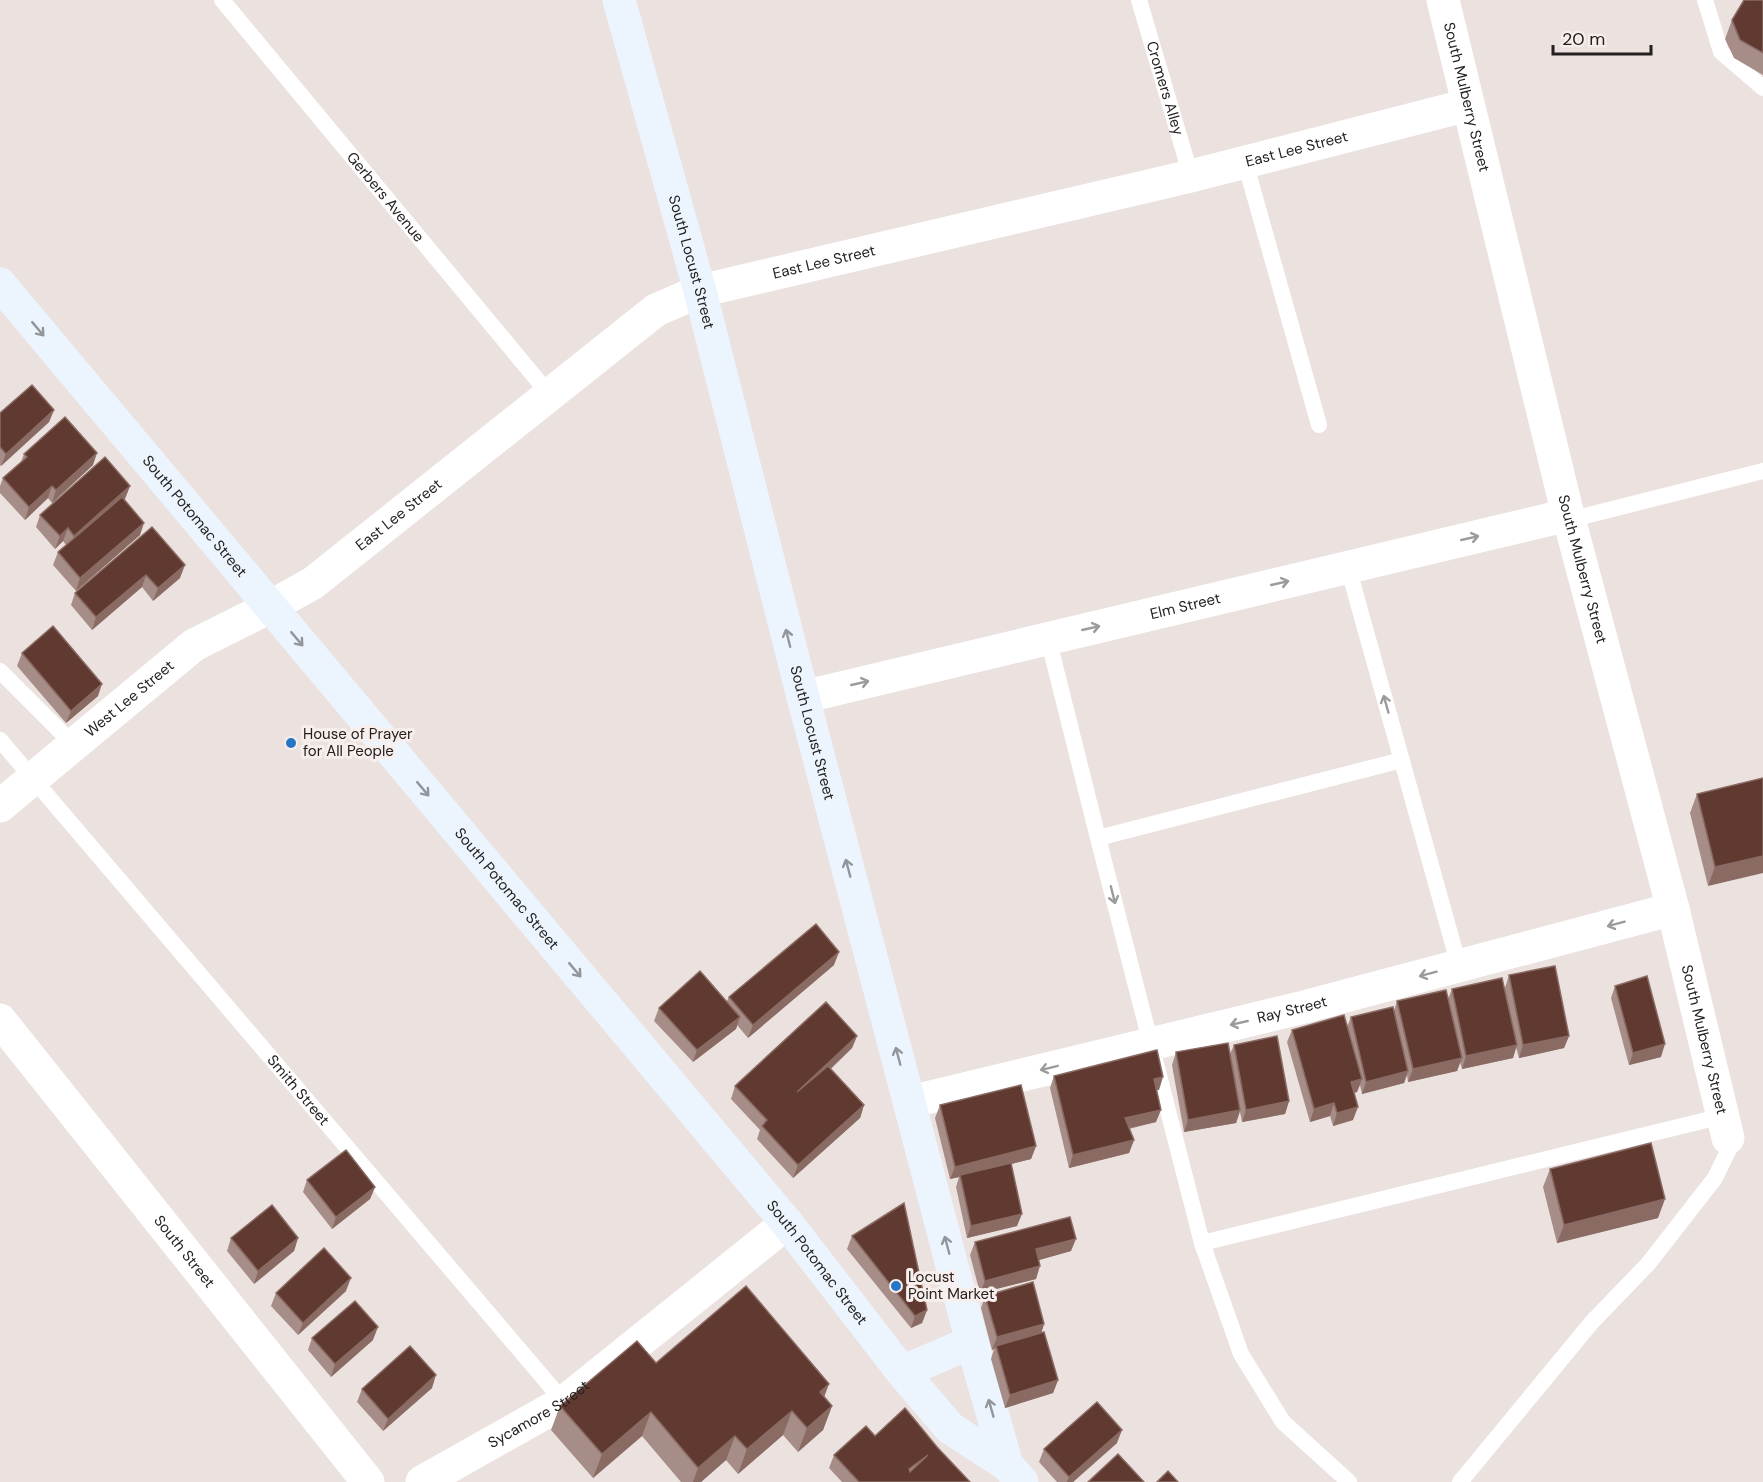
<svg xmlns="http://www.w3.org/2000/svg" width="1763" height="1482" font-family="'DM Sans',sans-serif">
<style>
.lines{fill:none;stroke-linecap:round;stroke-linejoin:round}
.service{stroke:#fff;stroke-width:16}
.minor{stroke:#fff;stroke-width:33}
.secondary{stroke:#ecf4fd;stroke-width:33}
.wall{fill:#a68d88}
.shaded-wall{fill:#8a6b64}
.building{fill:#603930;stroke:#8a6b64;stroke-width:1.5;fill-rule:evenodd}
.oneway{stroke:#92959a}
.oneway2{stroke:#9c9b9b}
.poi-dot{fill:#2576c5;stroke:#f8eeec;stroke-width:2}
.labels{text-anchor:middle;stroke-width:6;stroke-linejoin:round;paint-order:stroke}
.street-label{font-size:15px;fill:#242120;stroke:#f8eeec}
.poi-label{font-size:15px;fill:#242120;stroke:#f8eeec;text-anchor:start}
</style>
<rect width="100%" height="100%" fill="#ebe1df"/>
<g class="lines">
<g class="service">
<path id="s1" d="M222,0l327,394"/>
<path id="s2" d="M1139,0l52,176"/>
<path d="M1705,0l16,52 42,36"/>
<path d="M1245,162l74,263"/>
<path d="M1569,520l194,-49"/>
<path d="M1348,567l111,399"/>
<path d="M1048,638l50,200 304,-78"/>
<path d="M0,671l74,74"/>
<path id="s3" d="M0,740l564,662"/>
<path d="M1098,838l104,405 521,-127"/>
<path d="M1202,1243l39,111 42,68 66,60"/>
<path d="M1460,1482l132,-160 56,-58 67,-86 14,-29 -1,-11"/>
</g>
<g class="minor">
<path id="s4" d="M1443,0l125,515 105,394 55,229"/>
<path id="s5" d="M803,697l765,-182"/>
<path id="s6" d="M0,806l194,-161 76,-38 43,-24 343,-273 44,-19 491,-115 277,-71"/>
<path id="s7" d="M0,1020l368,462"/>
<path id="s8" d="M910,1102l394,-95 369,-98"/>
<path id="s9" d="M422,1482l142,-80 223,-179"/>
</g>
<g class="secondary">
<path id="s10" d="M619,0l81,291 103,406 169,645 35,123"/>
<path id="s11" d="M0,284l787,939 115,149 48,56 57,37 15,17"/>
<path d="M902,1372l70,-30"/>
</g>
</g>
<g class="wall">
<path d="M1763,0v75l-29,-17 -9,-19 7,-19z"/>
<path d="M54,410l-5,12 -48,44 -1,-1v-52z"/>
<path d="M24,454l69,11 -41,38 -4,-5 -23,22 -25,-27v-7l3,-8 18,-16z"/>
<path d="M130,486l-6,14 16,35 -64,56 -23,-26 5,-13 8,-7 -3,-4 -8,8 -19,-22 4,-12z"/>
<path d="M152,527l28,51 -27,23 -11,-14 -50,43 -21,-25 4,-12z"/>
<path d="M22,653l76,43 -32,27 -49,-57z"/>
<path d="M1763,778l-55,108 -18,-73 7,-19z"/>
<path d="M834,965l-86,73 -11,-13 -1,4 -43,33 -39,-41 5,-13 68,-7 2,-4z"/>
<path d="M1509,975l60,61 -5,12 -45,10 -3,-11 -3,11 -51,11 -2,-7 -3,9 -49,11 -1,-7 -3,8 -42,11 -2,-9 -3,7 -3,1 -1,27 -20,6 -3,-10 -20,6 -23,-80 5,-12 55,-3 4,-10 43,-6 3,-10 51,-2 4,-10 53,-1z"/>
<path d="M1615,986l46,71 -32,8 -18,-67z"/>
<path d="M857,1036l-5,12 -21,21 33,36 -4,13 -67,60 -36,-39 3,-9 -29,-31 4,-13z"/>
<path d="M1234,1045l55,56 -4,13 -43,8 -2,-10 -4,11 -52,9 -12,-67 4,-13 54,2z"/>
<path d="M1054,1076l105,14h-3v32l-27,7 5,11 -5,13 -60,15 -19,-80z"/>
<path d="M940,1105l96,41 -5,13 -20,5 6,62 -50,12 -11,-51 3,-10 -9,2 -15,-61z"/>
<path d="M1550,1169l108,49 -101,25 -14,-56z"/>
<path d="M307,1180l68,7 -5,12 -38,30 -29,-37z"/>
<path d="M852,1236l75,74 -5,13 -11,5 -64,-79z"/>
<path d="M231,1238h67l-4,13 -40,33 -27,-33z"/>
<path d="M975,1242l96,9 -32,9 -3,19 -56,14 -10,-38z"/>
<path d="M346,1291l-48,44 -27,-29 5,-13z"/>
<path d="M985,1296l59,28 -3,9 17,47 -5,13 -48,15 -14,-49 3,-10 -2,1 -11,-42z"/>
<path d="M312,1338l61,2 -42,37 -23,-27z"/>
<path d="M656,1363l168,34 8,9 -9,24 -25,22 -15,-17 -45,39 -12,-14 -25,22h-20l-39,-46 -49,42 -42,-48 9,-24z"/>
<path d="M432,1388l-49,43 -26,-29 5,-13z"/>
<path d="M875,1436l62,11 33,35h-128l-13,-14 5,-13z"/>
<path d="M1117,1443l-44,39h-16l-18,-20 5,-13z"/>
</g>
<g class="shaded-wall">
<path d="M54,410l-5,12 -48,44 5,-12z"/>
<path d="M97,453l-4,12 -41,38 4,-13z"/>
<path d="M52,486l-4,12 -23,22 4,-13z"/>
<path d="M130,486l-5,13 -55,49 4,-12z"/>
<path d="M144,523l-4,12 -64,56 4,-13z"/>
<path d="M68,528l-5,13 -8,8 5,-13z"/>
<path d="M185,565l-5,13 -27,23 5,-13z"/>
<path d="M146,575l-4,12 -50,43 4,-13z"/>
<path d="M102,684l-4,12 -32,27 5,-12z"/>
<path d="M1763,856v17l-55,13 7,-19z"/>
<path d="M839,952l-5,13 -86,73 5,-13z"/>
<path d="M740,1017l-4,12 -43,33 4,-12z"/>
<path d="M857,1036l-5,12 -59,56 4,-12z"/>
<path d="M1569,1036l-5,12 -45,10 4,-13z"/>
<path d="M1665,1044l-4,13 -32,8 4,-12z"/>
<path d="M1517,1045l-4,13 -51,11 4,-13z"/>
<path d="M1462,1058l-5,13 -49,11 5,-13z"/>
<path d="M1408,1071l-4,12 -42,11 4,-12z"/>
<path d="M1163,1077l-4,13 -10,1 5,-12z"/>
<path d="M1362,1079l-5,13 -11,3 5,-13z"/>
<path d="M1289,1101l-4,13 -43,8 4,-12z"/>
<path d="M1334,1103l-4,13 -20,6 4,-13z"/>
<path d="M864,1105l-4,13 -67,60 5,-13z"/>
<path d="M1358,1107l-5,13 -20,6 4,-13z"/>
<path d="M1161,1110l-5,12 -35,8 4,-12z"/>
<path d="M1240,1110l-4,13 -52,9 4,-12z"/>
<path d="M1134,1140l-5,13 -60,15 4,-13z"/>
<path d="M1036,1146l-5,13 -70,18 -1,-2 -1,2 -9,2 5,-12z"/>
<path d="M375,1187l-5,12 -38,30 4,-12z"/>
<path d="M1665,1199l-7,19 -101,25 7,-18z"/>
<path d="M1022,1214l-5,12 -50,12 4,-12z"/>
<path d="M298,1238l-4,13 -40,33 4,-13z"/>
<path d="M1076,1239l-5,12 -39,11 4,-13z"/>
<path d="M1040,1266l-4,13 -56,14 5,-12z"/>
<path d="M351,1278l-5,13 -48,44 5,-12z"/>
<path d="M927,1310l-5,13 -11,5 4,-12z"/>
<path d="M1044,1324l-4,13 -44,9 -2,3 -2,1 5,-13z"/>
<path d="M378,1327l-5,13 -42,37 4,-13z"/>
<path d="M436,1375l-4,13 -49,43 5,-12z"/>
<path d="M1058,1380l-5,13 -48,15 5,-13z"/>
<path d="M829,1384l-9,24v-16z"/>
<path d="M832,1406l-9,24 -25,22 9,-24z"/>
<path d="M792,1411l-9,24 -45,39 9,-25z"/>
<path d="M651,1412l-9,24 -49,42 9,-24z"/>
<path d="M1122,1430l-5,13 -44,39h-6l2,-5z"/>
<path d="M735,1436l-9,24 -25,22h-8l5,-14z"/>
</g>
<g class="building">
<path d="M1744,0h19v53l-23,-13 -8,-20z"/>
<path d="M32,385l22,25 -48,44 -6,-7v-34z"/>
<path d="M65,417l32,36 -41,37 -4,-4 -23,21 -26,-29 24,-21 -3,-3z"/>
<path d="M105,457l25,29 -56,50 -6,-8 -8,8 -20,-21z"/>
<path d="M122,497l22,26 -64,55 -22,-26z"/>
<path d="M152,527l33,38 -27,23 -12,-13 -50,42 -21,-24z"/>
<path d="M53,626l49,58 -31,27 -49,-58z"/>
<path d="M1763,778v78l-48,11 -18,-73z"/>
<path d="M816,924l23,28 -86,73 -24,-28z"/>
<path d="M1555,966l14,70 -46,9 -14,-70z"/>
<path d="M700,971l40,46 -43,33 -38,-42z"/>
<path d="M1647,976l18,68 -32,9 -18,-67z"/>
<path d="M1502,978l15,67 -51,11 -14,-67z"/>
<path d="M1446,990l16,68 -49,11 -16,-68z"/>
<path d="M826,1002l31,34 -60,56 31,-26 36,39 -66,60 -36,-39 5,-6 -32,-34z"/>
<path d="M1393,1007l15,64 -42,11 -15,-65z"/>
<path d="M1344,1015l18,64 -11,3 7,25 -21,6 -3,-10 -20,6 -22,-79z"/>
<path d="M1277,1036l12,65 -43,9 -12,-65z"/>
<path d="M1228,1043l12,67 -52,10 -12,-68z"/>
<path d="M1157,1050l6,27 -9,2 7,31 -36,8 9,22 -61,15 -19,-79z"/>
<path d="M1021,1085l15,61 -81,21 -15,-62z"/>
<path d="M1651,1143l14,56 -101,26 -14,-56z"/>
<path d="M346,1150l29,37 -39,30 -29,-37z"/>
<path d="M1011,1163l11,51 -51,12 -11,-51z"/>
<path d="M904,1203l23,107 -12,6 -63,-80z"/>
<path d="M272,1205l26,33 -40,33 -27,-33z"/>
<path d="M1070,1217l6,22 -40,10 4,17 -55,15 -10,-39z"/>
<path d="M324,1248l27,30 -48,45 -27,-30z"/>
<path d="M1033,1282l11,42 -47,13 -12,-41z"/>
<path d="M746,1286l83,98 -9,8 12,14 -25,22 -15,-17 -45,38 -12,-13 -37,32 -47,-56 -49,42 -42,-48 77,-65 19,22z"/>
<path d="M355,1301l23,26 -43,37 -23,-26z"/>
<path d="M1044,1332l14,48 -48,15 -14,-49z"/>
<path d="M410,1346l26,29 -48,44 -26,-30z"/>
<path d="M1097,1402l25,28 -53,47 -25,-28z"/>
<path d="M905,1408l32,39 33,35h-111l-25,-27 32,-29 9,10zM928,1455l-18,17 -1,-3z"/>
<path d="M1118,1454l26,28h-56z"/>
<path d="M1168,1471l10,11h-21z"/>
</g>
<defs><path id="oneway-shaft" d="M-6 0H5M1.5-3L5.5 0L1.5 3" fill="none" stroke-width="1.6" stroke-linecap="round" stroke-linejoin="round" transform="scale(1.5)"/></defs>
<g class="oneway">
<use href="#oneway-shaft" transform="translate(38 329) rotate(50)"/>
<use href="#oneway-shaft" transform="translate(788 638) rotate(-104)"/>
<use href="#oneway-shaft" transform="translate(297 639) rotate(50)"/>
<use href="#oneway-shaft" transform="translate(423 789) rotate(50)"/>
<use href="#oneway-shaft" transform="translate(848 868) rotate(-105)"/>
<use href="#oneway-shaft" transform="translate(575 970) rotate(50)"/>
<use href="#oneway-shaft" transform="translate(898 1056) rotate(-105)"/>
<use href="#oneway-shaft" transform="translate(947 1245) rotate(-105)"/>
<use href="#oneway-shaft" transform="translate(991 1408) rotate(-106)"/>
</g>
<g class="oneway2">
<use href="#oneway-shaft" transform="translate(1470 538) rotate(-13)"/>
<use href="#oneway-shaft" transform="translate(1280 583) rotate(-13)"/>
<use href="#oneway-shaft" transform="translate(1091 628) rotate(-13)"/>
<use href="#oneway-shaft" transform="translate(860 683) rotate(-13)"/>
<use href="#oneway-shaft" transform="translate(1386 704) rotate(-106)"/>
<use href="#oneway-shaft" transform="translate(1113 895) rotate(76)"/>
<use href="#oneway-shaft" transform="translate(1616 924) rotate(165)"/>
<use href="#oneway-shaft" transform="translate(1428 974) rotate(165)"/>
<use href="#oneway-shaft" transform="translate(1239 1023) rotate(167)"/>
<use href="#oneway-shaft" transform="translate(1049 1068) rotate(166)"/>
</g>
<g class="poi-dot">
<circle cx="291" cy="743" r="6"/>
<circle cx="896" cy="1286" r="6"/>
</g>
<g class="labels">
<g class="street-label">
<text dy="5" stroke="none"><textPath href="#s2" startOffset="92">Cromers Alley</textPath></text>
<text dy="5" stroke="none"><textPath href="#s4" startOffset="100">South Mulberry Street</textPath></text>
<text dy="5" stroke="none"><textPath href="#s6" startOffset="1486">East Lee Street</textPath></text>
<text dy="5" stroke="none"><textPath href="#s1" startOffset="256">Gerbers Avenue</textPath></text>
<text dy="5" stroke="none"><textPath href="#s10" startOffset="272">South Locust Street</textPath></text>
<text dy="5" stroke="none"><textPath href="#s6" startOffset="1000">East Lee Street</textPath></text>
<text dy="5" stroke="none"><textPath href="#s6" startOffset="496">East Lee Street</textPath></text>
<text dy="5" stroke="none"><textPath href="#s11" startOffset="303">South Potomac Street</textPath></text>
<text dy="5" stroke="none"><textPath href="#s4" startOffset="586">South Mulberry Street</textPath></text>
<text dy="5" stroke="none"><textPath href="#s5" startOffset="393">Elm Street</textPath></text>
<text dy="5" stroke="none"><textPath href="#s6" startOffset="168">West Lee Street</textPath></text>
<text dy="5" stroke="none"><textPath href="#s10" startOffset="758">South Locust Street</textPath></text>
<text dy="5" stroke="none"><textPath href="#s11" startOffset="789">South Potomac Street</textPath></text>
<text dy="5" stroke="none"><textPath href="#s8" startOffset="393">Ray Street</textPath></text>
<text dy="5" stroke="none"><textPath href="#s4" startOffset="1072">South Mulberry Street</textPath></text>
<text dy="5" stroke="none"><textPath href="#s3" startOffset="460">Smith Street</textPath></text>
<text dy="5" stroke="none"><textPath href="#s7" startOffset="296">South Street</textPath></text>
<text dy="5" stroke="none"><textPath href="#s11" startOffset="1275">South Potomac Street</textPath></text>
<text dy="5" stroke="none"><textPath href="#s9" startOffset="135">Sycamore Street</textPath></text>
</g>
<g class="poi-label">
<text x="303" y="739">House of Prayer<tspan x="303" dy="17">for All People</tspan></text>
<text x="908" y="1282">Locust<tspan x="908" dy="17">Point Market</tspan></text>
</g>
</g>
<path d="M1553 45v9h98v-9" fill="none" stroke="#242120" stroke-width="3"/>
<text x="1562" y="45" font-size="18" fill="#242120" stroke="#f8eeec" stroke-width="4.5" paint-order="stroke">20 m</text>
</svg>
